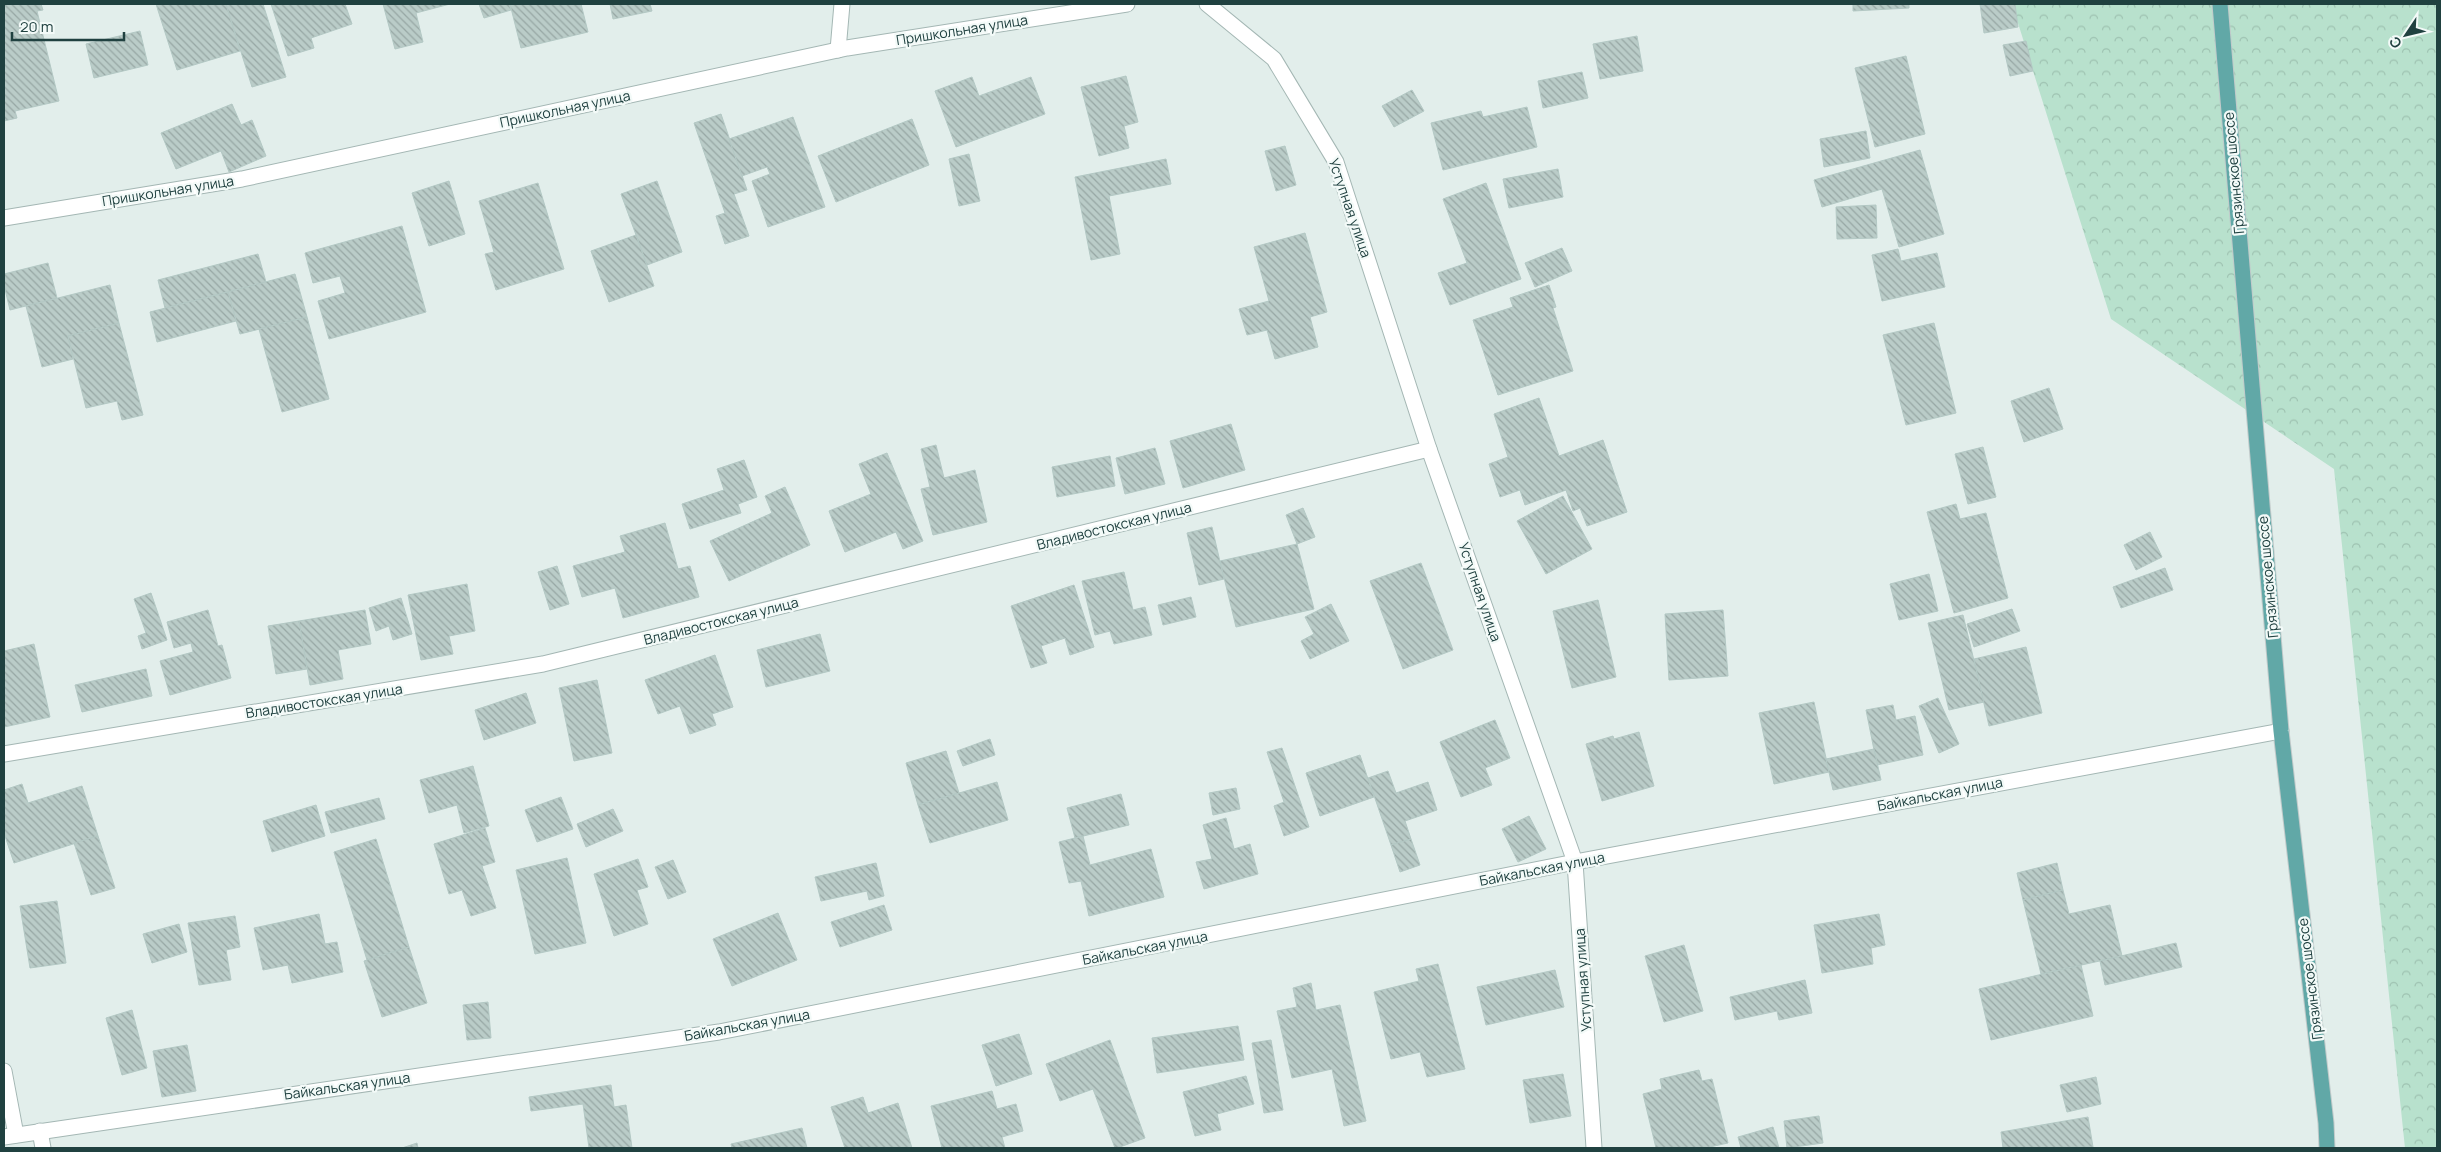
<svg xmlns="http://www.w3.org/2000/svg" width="2441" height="1152" font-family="Manrope,sans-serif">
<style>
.forest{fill:url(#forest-crowns)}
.building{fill:url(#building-back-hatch);stroke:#b3c8c4}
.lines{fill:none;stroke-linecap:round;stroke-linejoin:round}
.minor-casing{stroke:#a4b7b4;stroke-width:17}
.major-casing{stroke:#c1caca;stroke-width:17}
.minor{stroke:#fff;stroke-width:15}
.major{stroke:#61a8a7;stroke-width:15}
.labels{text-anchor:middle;stroke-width:4.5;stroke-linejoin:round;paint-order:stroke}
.street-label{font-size:14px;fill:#204140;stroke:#f3faf8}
</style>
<defs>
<pattern id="forest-crowns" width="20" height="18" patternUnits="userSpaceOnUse" patternTransform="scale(1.25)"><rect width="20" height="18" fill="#b8e1cd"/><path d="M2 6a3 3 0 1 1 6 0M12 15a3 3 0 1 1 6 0" fill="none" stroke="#9ec2b1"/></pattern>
<pattern id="building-back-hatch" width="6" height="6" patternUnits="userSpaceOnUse" patternTransform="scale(1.25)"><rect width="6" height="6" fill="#baccc8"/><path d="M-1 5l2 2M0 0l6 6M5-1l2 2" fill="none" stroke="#97a7a4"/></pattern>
</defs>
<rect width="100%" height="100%" fill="#e2eeeb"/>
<path class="forest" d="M2012,4h425v1144h-32l-71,-679 -223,-150z"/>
<g class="building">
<path d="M4,4h37l2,6 -6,1 22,90 -44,10 2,7 -13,3z"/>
<path d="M156,4h70l14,47 -63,19z"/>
<path d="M226,4h37l23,73 -34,10z"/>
<path d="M271,4h74l7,20 -41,14 3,10 -26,8z"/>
<path d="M383,4h67l-34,9 7,29 -28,7z"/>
<path d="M479,4h30l2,6 -27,8z"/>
<path d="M510,4h71l7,28 -67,16z"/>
<path d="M610,4h40l2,7 -39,8z"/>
<path d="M1853,4h56v4l-56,3z"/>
<path d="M1980,4h35l3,23 -34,6z"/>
<path d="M140,31l8,34 -54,13 -8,-34z"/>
<path d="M1637,36l6,35 -43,8 -7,-35z"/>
<path d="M2026,41l7,30 -23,5 -7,-31z"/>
<path d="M1906,56l19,78 -50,13 -20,-79z"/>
<path d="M1582,72l6,26 -45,10 -5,-27z"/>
<path d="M1126,76l12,46 -14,4 5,22 -30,8 -18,-69z"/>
<path d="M972,77l7,19 52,-19 14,37 -89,33 -21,-56z"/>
<path d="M1412,90l12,21 -30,16 -12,-21z"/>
<path d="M232,104l9,21 11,-5 14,36 -37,16 -8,-21 -45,18 -15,-36z"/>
<path d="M1527,107l10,40 -94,23 -12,-47 50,-12 2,6z"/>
<path d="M721,114l26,76 -13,4 15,42 -24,8 -9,-28 9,-3 -31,-90z"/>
<path d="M793,117l32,90 -57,20 -16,-46 18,-7 -3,-7 -25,9 -13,-37z"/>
<path d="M912,119l17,46 -93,37 -18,-46z"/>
<path d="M1866,131l4,27 -46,9 -4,-28z"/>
<path d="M1285,146l11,39 -20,6 -11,-40z"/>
<path d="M1920,150l24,84 -45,13 -17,-58 -60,18 -8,-27z"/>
<path d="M969,154l11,47 -21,5 -10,-47z"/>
<path d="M1166,159l5,25 -62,12 11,58 -29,6 -16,-83z"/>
<path d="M1558,169l5,28 -54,11 -6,-29z"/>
<path d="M449,181l16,53 -36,12 -17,-53z"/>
<path d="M657,181l25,71 -35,13 -26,-71z"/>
<path d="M538,183l26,86 -68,21 -11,-36 9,-2 -15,-51z"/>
<path d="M1486,183l35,96 -71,26 -12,-32 29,-10 -24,-64z"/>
<path d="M1876,205l1,33 -40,1 -1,-32z"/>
<path d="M402,226l24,86 -97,27 -11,-38 27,-8 -5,-17 -27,7 -8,-30z"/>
<path d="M1305,233l22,79 -17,5 8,30 -43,12 -8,-29 -20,5 -8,-26 30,-8 -15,-54z"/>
<path d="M636,235l18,51 -45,16 -18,-51z"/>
<path d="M1562,248l10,23 -37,16 -10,-24z"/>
<path d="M1898,249l3,12 36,-8 8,34 -63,14 -10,-46z"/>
<path d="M258,254l8,28 -101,26 -7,-28z"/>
<path d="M48,263l9,35 -47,12 -6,-25v-11z"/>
<path d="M295,274l12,43 -67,17 -12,-42z"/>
<path d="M110,285l9,38 -51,13 5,23 -31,8 -16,-61z"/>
<path d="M1549,285l7,22 -3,1 20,63 -75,24 -25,-75 40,-13 -3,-9z"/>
<path d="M228,292l8,29 -79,21 -7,-30z"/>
<path d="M307,317l22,82 -47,13 -23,-83z"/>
<path d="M119,323l24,92 -21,5 -5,-19 -31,7 -18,-72z"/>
<path d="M1934,323l22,90 -50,12 -23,-90z"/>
<path d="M2049,388l14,41 -39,13 -13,-41z"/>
<path d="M1539,398l20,58 44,-16 24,72 -40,14 -7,-18 -7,3 -7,-21 -41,15 -5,-15 -20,7 -11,-33 19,-7 -14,-43z"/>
<path d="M1231,424l14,46 -62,18 -13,-47z"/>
<path d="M936,445l8,33 31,-8 12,52 -54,13 -12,-46 9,-2 -9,-38z"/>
<path d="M1983,447l13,50 -28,7 -13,-50z"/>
<path d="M1155,448l10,36 -40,10 -9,-36z"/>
<path d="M887,453l36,88 -20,8 -7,-17 -51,20 -16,-41 42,-17 -12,-30z"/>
<path d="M1110,456l5,30 -58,11 -5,-30z"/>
<path d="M744,460l13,37 -19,7 3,9 -51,16 -8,-25 42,-14 -7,-21z"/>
<path d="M785,487l25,58 -81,36 -19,-40 62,-28 -7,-17z"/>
<path d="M1563,496l29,53 -46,25 -29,-53z"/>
<path d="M1956,504l4,15 26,-6 22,85 -54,15 -27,-101z"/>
<path d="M1303,508l12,29 -18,7 -11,-29z"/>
<path d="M665,523l13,46 12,-3 9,31 -76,21 -8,-30 -33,9 -9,-31 52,-14 -5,-16z"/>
<path d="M1212,527l12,52 -25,6 -12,-52z"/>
<path d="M2150,532l12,25 -26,13 -12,-25z"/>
<path d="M1297,544l17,65 -78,18 -16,-66z"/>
<path d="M1421,563l32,87 -50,19 -33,-88z"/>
<path d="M557,566l12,38 -19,6 -12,-38z"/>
<path d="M2165,568l8,22 -52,18 -8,-21z"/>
<path d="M1124,572l9,38 12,-3 7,28 -38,9 -4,-13 -15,4 -13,-54z"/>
<path d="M1929,574l9,37 -39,9 -9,-36z"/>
<path d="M467,584l8,47 -26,5 4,18 -32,6 -13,-65z"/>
<path d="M1074,585l20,62 -24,8 -5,-17 -24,8 6,17 -16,5 -20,-62z"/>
<path d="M151,593l16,47 -25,9 -4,-13 8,-3 -12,-34z"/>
<path d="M1191,597l5,20 -33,8 -5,-20z"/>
<path d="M401,598l11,36 -19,6 -4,-14 -13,5 -7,-23z"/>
<path d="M1598,600l18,77 -44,11 -19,-77z"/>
<path d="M1331,604l18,37 -39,18 -9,-18 13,-7 -9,-17z"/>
<path d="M2012,609l8,22 -46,16 -7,-23z"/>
<path d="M208,610l10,36 4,-1 9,33 -61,17 -10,-34 33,-9 -2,-9 -17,5 -7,-26z"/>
<path d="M365,610l6,34 -33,6 5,29 -33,6 -11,-64z"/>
<path d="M1723,610l5,66 -59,4 -4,-66z"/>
<path d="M1963,615l21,87 -35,8 -21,-87z"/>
<path d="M299,621l8,48 -31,5 -8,-48z"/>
<path d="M820,634l10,37 -64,16 -9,-37z"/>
<path d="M34,644l16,73 -46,10v-76z"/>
<path d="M2026,647l16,66 -53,13 -15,-67z"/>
<path d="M715,655l18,52 -21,7 4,11 -26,9 -10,-28 -22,8 -13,-34z"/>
<path d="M146,669l6,27 -70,16 -7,-27z"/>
<path d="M597,680l15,73 -38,8 -15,-73z"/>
<path d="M526,693l10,30 -52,17 -9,-30z"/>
<path d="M1938,698l21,46 -20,9 -20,-47z"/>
<path d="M1814,702l15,70 -55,12 -15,-71z"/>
<path d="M1893,705l3,15 19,-4 8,39 -46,10 -11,-55z"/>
<path d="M1495,720l15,38 -25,10 7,17 -31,12 -21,-55z"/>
<path d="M1639,732l15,54 -52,15 -16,-57 27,-8 1,3z"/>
<path d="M990,739l5,16 -32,11 -6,-15z"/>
<path d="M1282,748l27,79 -25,9 -10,-30 10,-4 -17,-50z"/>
<path d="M1874,749l7,31 -48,10 -7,-31z"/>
<path d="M946,751l13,42 -41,12 -12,-42z"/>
<path d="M1360,755l14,42 -54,19 -14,-43z"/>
<path d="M473,766l16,60 -25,7 -7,-28 -28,8 -9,-33z"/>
<path d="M1388,771l8,22 32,-11 9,28 -32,11 6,18 -20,6 -23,-67z"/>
<path d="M997,782l11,38 -78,23 -12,-38z"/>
<path d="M22,784l6,19 54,-17 16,50 -84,27 -10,-30v-43z"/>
<path d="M1236,788l4,21 -27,6 -4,-22z"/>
<path d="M1121,794l8,31 -54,13 -8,-30z"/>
<path d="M561,797l12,32 -36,13 -12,-32z"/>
<path d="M379,798l6,21 -54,14 -6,-21z"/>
<path d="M316,805l9,31 -53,16 -9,-31z"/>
<path d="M613,809l10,22 -37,16 -9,-23z"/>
<path d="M1529,816l17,33 -28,13 -16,-33z"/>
<path d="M1226,818l8,31 16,-5 8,30 -54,15 -8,-27 16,-3 -9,-34z"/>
<path d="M485,828l10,34 -13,4 14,42 -25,8 -9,-26 -13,4 -15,-50z"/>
<path d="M98,836l17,52 -24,7 -17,-52z"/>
<path d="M1083,836l7,29 61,-16 13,48 -75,19 -8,-35 -12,2 -10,-41z"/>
<path d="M376,839l33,108 -42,13 -33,-108z"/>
<path d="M1411,839l9,26 -20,7 -9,-27z"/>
<path d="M567,858l19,85 -51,11 -19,-84z"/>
<path d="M638,859l10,28 -11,3 11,34 -34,12 -20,-62z"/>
<path d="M673,860l13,32 -18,7 -13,-32z"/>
<path d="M876,863l8,33 -15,4 -2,-9 -46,10 -6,-24z"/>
<path d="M2057,863l6,27 -40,10 -6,-27z"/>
<path d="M2063,890l6,24 41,-9 12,51 -81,18 -18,-74z"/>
<path d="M57,901l9,62 -36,5 -10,-62z"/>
<path d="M884,905l8,25 -52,17 -9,-25z"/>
<path d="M778,913l19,47 -65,26 -19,-47z"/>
<path d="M319,914l6,30 12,-2 6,30 -51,11 -4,-18 -25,5 -9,-42z"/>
<path d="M1879,914l6,31 -14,3 2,16 -51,9 -8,-48z"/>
<path d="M235,916l5,31 -14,3 5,30 -32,5 -11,-62z"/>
<path d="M179,924l8,28 -35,11 -9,-29z"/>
<path d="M2176,943l6,24 -77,18 -5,-24z"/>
<path d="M1684,945l19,66 -39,11 -19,-66z"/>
<path d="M409,947l18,56 -45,14 -18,-56z"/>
<path d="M1438,964l27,105 -38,8 -7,-25 -29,7 -17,-67 45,-11 -3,-12z"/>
<path d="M2081,965l12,51 -102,24 -12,-51z"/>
<path d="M1555,970l9,37 -78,18 -9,-38z"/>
<path d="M1805,980l7,33 -33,7 -2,-9 -42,9 -5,-23z"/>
<path d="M1311,983l5,27 24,-5 26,116 -22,5 -12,-57 -40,9 -15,-67 20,-4 -4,-19z"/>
<path d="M488,1002l3,36 -24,2 -4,-35z"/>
<path d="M132,1010l15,58 -25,7 -16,-57z"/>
<path d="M1238,1026l6,34 -87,13 -5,-35z"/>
<path d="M1019,1034l13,40 -36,12 -14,-41z"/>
<path d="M1110,1040l35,98 -28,10h-2l-22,-59 -33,12 -14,-37z"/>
<path d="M1271,1040l12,70 -19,3 -12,-70z"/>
<path d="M187,1045l9,46 -34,6 -9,-46z"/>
<path d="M1699,1070l3,11 10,-2 16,64 -23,5h-49l-13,-54 19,-5 -2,-10z"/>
<path d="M1563,1074l8,42 -41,7 -7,-43z"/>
<path d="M1246,1076l8,28 -37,10 4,16 -26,6 -12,-44z"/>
<path d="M2096,1077l5,27 -34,8 -7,-27z"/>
<path d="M611,1085l3,22 12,-2 6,43h-43l-6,-44 -52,7 -2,-14z"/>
<path d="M992,1091l5,18 19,-5 7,27 -21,6 3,11h-63l-11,-42z"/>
<path d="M863,1097l5,16 30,-10 14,45h-67l-14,-41z"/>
<path d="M1819,1116l4,27 -36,5 -3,-27z"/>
<path d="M2088,1117l5,30 -90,1 -2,-16z"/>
<path d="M1773,1127l6,21h-38l-3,-11z"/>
<path d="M802,1128l5,20h-75l-1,-4z"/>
<path d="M417,1143l1,5h-16z"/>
</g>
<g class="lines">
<g class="minor-casing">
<g id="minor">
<path d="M1207,4l67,55 62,103 93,287 146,413 19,286"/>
<path d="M838,50l4,-46"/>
<path d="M4,218l238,-39 605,-131 280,-44"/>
<path d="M4,754l539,-90 886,-215"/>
<path d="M4,1071l12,64"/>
<path d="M40,1131l3,17"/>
<path d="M4,1137l715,-105 856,-170 706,-131"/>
</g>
</g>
<g class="major-casing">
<path id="major" d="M2220,4l61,727 45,392 1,25"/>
</g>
<use href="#minor" class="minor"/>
<use href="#major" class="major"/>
</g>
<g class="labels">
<g class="street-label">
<text transform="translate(962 30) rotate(-9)" y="5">Пришкольная улица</text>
<text transform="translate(565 109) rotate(-12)" y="5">Пришкольная улица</text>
<text transform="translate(2234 173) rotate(-95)" y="5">Грязинское шоссе</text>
<text transform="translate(168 191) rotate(-9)" y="5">Пришкольная улица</text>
<text transform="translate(1350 208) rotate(71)" y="5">Уступная улица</text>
<text transform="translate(1114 526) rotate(-14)" y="5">Владивостокская улица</text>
<text transform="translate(2268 577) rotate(-95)" y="5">Грязинское шоссе</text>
<text transform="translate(1480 592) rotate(71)" y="5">Уступная улица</text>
<text transform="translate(721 621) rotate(-14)" y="5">Владивостокская улица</text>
<text transform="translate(324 701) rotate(-9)" y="5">Владивостокская улица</text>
<text transform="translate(1940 794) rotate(-11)" y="5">Байкальская улица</text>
<text transform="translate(1542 869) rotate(-11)" y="5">Байкальская улица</text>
<text transform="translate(1145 948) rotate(-11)" y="5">Байкальская улица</text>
<text transform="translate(2310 979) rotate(-97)" y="5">Грязинское шоссе</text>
<text transform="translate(1583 980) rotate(-94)" y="5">Уступная улица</text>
<text transform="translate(747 1025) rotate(-10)" y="5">Байкальская улица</text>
<text transform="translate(347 1086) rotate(-8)" y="5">Байкальская улица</text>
</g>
</g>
<rect width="2441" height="1152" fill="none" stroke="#204140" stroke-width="10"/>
<g transform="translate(2406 35) rotate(235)" stroke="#f3faf8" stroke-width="4" paint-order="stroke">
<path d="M0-4L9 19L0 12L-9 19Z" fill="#204140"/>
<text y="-8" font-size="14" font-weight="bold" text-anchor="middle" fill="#204140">С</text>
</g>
<path d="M12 32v8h112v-8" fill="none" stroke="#204140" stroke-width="2.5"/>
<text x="20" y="32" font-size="15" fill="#204140" stroke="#f3faf8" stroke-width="4" paint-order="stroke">20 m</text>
</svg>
